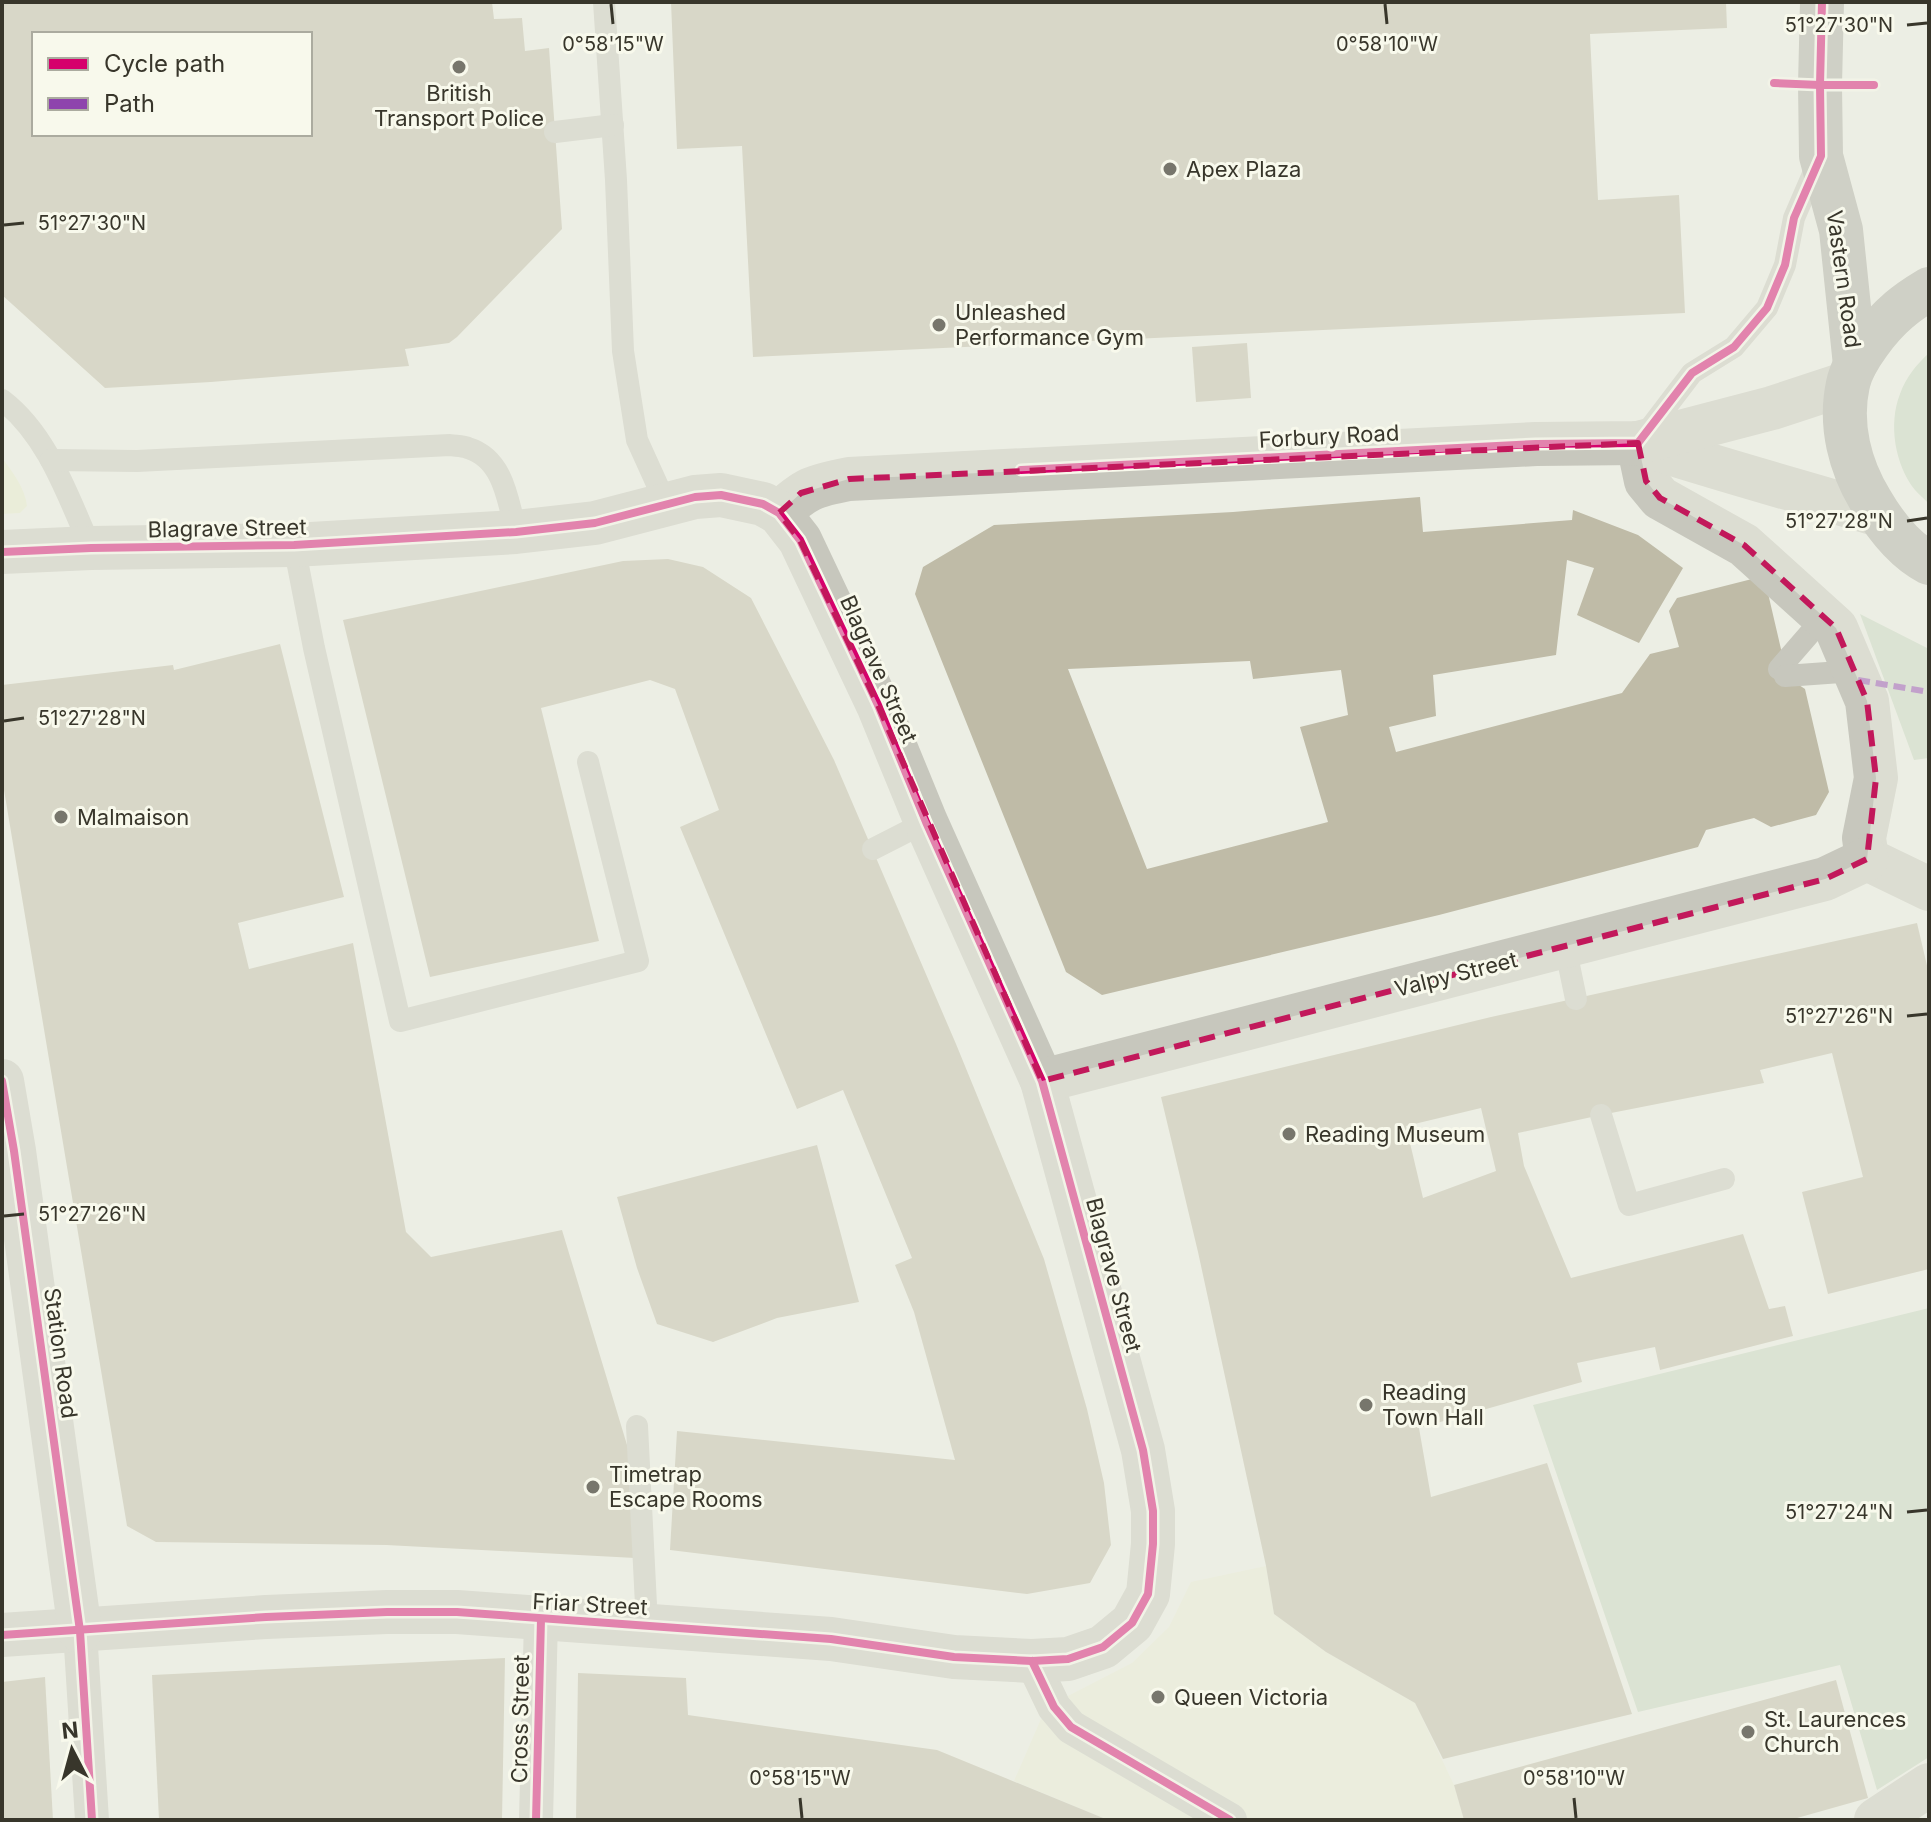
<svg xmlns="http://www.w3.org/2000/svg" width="1931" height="1822" font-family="Inter,sans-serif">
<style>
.green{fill:#c5d5bf}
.sand{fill:#e6eccd}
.plaza{fill:#e8ebd5}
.building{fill:#bfbba7;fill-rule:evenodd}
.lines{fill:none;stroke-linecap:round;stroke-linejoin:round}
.service{stroke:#c7c7bd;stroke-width:22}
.pedestrian{stroke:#c7c7bd;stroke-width:34}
.minor{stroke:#c7c7bd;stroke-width:44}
.primary{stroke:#ababa2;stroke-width:44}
.quiet{stroke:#8e44ad;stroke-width:6;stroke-dasharray:12 6;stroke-linecap:butt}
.cycleway-casing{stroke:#f8f9ec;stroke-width:13}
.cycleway{stroke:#d6006c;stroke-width:8}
.marked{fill:none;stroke:#c2185b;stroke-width:6;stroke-dasharray:16 10;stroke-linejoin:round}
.ticks{fill:none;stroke:#38362b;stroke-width:3}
.poi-dot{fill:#77766c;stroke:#f8f9ec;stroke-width:3}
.labels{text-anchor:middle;stroke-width:6;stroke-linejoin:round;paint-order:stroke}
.poi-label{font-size:22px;fill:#38362b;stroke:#f8f9ec;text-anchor:start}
.street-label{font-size:22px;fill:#38362b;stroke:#f8f9ec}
.ticks-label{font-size:20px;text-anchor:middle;fill:#38362b;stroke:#f8f9ec;stroke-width:6;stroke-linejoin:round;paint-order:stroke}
</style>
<rect width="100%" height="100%" fill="#eceee4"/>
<g class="green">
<path d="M1929,353v151c-4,-5 -10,-9 -14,-14 -20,-25 -27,-66 -15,-96 6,-17 17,-30 29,-41z"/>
<path d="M1860,614l69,35v109l-15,2z"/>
<path d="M1929,1308v449l-52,33 -37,-125 -202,47 -105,-307z"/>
</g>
<path class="sand" d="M2,458c10,13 23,30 25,48l-7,7 -18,1z"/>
<path class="plaza" d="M1266,1566l8,48 52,38 89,51 39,82 10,35h-356l-94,-39 27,-62 13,-12 14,-11 64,-33 37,-36 22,-45z"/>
<g class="building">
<path d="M2,2h490l2,17 28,-1 3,33 24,-3 13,181 -105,108 -8,6 -44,6 4,17 -198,16 -106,6 -103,-93zM34,34h276v100h-276z"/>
<path d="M671,2h1055l1,26 -137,6 8,166 81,-5 6,118 -932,44 -11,-211 -65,3z"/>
<path d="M1247,343l4,55 -55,4 -4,-55z"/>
<path d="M1420,497l3,35 149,-12 1,-10 65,25 45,33 -44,75 -62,-28 17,-47 -27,-8 -11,95 -123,20 3,41 -47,11 7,25 226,-59 28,-39 29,-7 -10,-36 8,-13 75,-19 15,10 17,73 -6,9 27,18 24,103 -13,23 -45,12 -17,-9 -48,12 -8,17 -259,68 -337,80 -36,-23 -151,-378 8,-27 71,-42 239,-13zM1250,661l3,18 88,-9 7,45 -48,12 28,95 -181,47 -79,-200z"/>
<path d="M668,559l35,8 48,31 83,162 122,284 88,215 43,150 17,74 7,62 -21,38 -63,11 -357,-44 7,-119 278,29 -41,-148 -19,-47 17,-7 -69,-168 -46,19 -117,-282 39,-17 -44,-121 -25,-9 -109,28 58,233 -169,36 -87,-357 280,-59z"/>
<path d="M280,644l64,253 -106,26 11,46 104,-26 53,289 25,25 131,-27 72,238 1,90 -249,-13 -230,-3 -29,-16 -125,-748v-93l171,-20 1,5z"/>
<path d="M1917,923l12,51v295l-101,25 -26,-102 61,-15 -31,-124 -72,17 4,13 -163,32 -83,18 6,33 47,112 172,-44 26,75 16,-3 8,30 -133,34 -5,-23 -78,16 5,19 -163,46 12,69 116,-34 85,251 -189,45 -28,-56 -89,-51 -52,-38 -8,-48 -68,-314 -37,-155 330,-80zM1481,1108l15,63 -73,27 -17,-72z"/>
<path d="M817,1145l42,157 -82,16 -64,24 -56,-18 -20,-56 -20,-71z"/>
<path d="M505,1658l-3,162h-343l-7,-145z"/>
<path d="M578,1673l108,5 2,37 249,35 171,70h-532z"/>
<path d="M45,1677l8,143h-51v-138z"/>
<path d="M1836,1680l32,118 -78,22h-326l-10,-35z"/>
</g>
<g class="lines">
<g class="service">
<path d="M604,2l12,178 7,171 14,89 29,64"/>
<path d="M555,132l58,-7"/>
<path d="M2,400c46,35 66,97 89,148"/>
<path d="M1644,436l48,-63 42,-26 33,-39 18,-43 9,-47 25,-58"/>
<path d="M51,460l86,1 313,-16c6,1 13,1 18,3 36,11 40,53 48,84"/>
<path d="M294,545l20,103 86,373 238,-60 -50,-199"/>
<path d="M1779,669l45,-52"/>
<path d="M1785,676l70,-5"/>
<path d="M873,849l53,-27"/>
<path d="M1565,946l11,53"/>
<path d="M1601,1115l28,90 95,-26"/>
<path d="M637,1426l10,199"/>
</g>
<g class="pedestrian">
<path d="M80,1631l12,189"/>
<path d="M1032,1661l22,46 17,20 159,93"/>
<path d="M536,1820l5,-201"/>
</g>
<g class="minor">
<path d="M1638,443l8,38 14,17 84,47 92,83 31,73 9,77 -12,60 3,21"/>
<path d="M1638,443c80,26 161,48 241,72"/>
<path d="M779,513c27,-25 34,-27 70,-34l687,-35 102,-1 134,-35 76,-25"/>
<path d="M2,552l89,-4 203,-3 222,-13 79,-9 100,-26 26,-2 42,9 16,9 21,27 78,165 48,117 116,259 101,369 10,61v33l-5,50 -16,29 -29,24 -35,12 -36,2 -78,-4 -123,-18 -374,-27h-70l-121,5 -264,18"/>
<path d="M1867,859l62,30"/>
<path d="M2,1081l12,70 66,480"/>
<path d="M1042,1081l783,-202 42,-20"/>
<path d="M1876,1820l53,-35"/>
</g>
<g class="primary">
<path d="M1822,2l-2,83 1,71 20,74 14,135"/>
<path d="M1929,289c-10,6 -21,13 -30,21 -19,16 -46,50 -51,74 -9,41 2,83 23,117 14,24 33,49 58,62"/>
</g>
<path class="quiet" d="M1858,680l71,12"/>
<g class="cycleway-casing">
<g id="cycleway">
<path d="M1774,83l46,2h54"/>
<path d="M1021,470l515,-26 102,-1 54,-70 42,-26 33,-39 18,-43 9,-47 27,-62 -1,-71 2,-83"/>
<path d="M2,552l89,-4 203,-3 222,-13 79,-9 100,-26 26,-2 42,9 16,9 21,27 78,165 48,117 116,259 101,369 10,61v33l-5,50 -16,29 -29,24 -35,12 -36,2 -78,-4 -123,-18 -374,-27h-70l-121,5 -264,18"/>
<path d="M2,1081l12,70 66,480 12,189"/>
<path d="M1032,1661l22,46 17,20 159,93"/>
<path d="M536,1820l5,-201"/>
</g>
</g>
<use href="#cycleway" class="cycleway"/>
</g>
<path d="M0 0H1931V1822H0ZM1638,443l8,38 14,17 84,47 92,83 31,73 9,77 -9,81 -42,20 -783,202 -164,-376 -78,-165 -21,-27 22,-20 48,-14z" fill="#eceee4" fill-opacity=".55" fill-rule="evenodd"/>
<path class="marked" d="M1638,443l8,38 14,17 84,47 92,83 31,73 9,77 -9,81 -42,20 -783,202 -164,-376 -78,-165 -21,-27 22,-20 48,-14z"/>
<path class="ticks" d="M611,4l2,20M1385,4l2,20M1907,25l20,-2M4,225l20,-2M1907,521l20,-3M4,721l20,-3M1907,1016l20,-2M4,1216l20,-2M1907,1512l20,-2M800,1798l2,20M1574,1798l2,20"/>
<g class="poi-dot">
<circle cx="459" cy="67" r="8"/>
<circle cx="1170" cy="169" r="8"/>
<circle cx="939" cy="325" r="8"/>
<circle cx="61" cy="817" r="8"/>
<circle cx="1289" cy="1134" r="8"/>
<circle cx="1366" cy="1405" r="8"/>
<circle cx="593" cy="1487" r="8"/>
<circle cx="1158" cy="1697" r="8"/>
<circle cx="1748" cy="1732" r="8"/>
</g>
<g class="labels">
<g class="poi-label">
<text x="459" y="101" text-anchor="middle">British<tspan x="459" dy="25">Transport Police</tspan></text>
<text x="1186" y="177">Apex Plaza</text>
<text x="955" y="320">Unleashed<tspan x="955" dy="25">Performance Gym</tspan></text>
<text x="77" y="825">Malmaison</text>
<text x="1305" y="1142">Reading Museum</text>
<text x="1382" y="1400">Reading<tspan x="1382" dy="25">Town Hall</tspan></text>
<text x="609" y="1482">Timetrap<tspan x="609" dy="25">Escape Rooms</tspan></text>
<text x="1174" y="1705">Queen Victoria</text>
<text x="1764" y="1727">St. Laurences<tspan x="1764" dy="25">Church</tspan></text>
</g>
<g class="street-label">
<text transform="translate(1844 279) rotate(82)" y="8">Vastern Road</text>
<text transform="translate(1329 436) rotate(-3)" y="8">Forbury Road</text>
<text transform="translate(227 528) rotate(-1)" y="8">Blagrave Street</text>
<text transform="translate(879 669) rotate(66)" y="8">Blagrave Street</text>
<text transform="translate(1456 974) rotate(-14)" y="8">Valpy Street</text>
<text transform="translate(1114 1275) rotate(75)" y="8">Blagrave Street</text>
<text transform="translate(61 1353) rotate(82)" y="8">Station Road</text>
<text transform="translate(590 1604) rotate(3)" y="8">Friar Street</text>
<text transform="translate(520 1719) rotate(-89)" y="8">Cross Street</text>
</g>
</g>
<g class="ticks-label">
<text x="1839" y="32">51°27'30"N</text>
<text x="613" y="51">0°58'15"W</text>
<text x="1387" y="51">0°58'10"W</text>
<text x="92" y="230">51°27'30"N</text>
<text x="1839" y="528">51°27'28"N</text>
<text x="92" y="725">51°27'28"N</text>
<text x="1839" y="1023">51°27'26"N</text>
<text x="92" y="1221">51°27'26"N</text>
<text x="1839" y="1519">51°27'24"N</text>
<text x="800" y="1785">0°58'15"W</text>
<text x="1574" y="1785">0°58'10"W</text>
</g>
<rect width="1931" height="1822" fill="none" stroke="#38362b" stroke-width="8"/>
<rect x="32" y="32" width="280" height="104" fill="#f8f9ec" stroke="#abab9f" stroke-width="2"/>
<rect x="48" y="58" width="40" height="12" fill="#d6006c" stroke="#abab9f" stroke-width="2"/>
<text x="104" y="72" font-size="24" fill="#38362b">Cycle path</text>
<rect x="48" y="98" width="40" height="12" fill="#8e44ad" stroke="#abab9f" stroke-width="2"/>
<text x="104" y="112" font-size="24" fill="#38362b">Path</text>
<g transform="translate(72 1750) rotate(354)" stroke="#f8f9ec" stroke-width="6" paint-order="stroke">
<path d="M0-6L14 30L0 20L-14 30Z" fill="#38362b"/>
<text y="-12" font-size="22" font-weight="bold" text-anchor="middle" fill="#38362b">N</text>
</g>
</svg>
